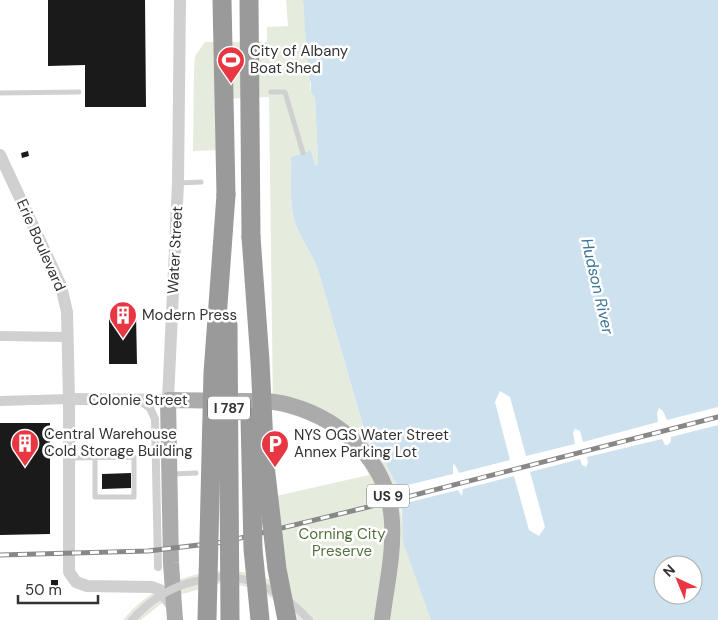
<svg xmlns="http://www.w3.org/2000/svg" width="718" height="620" font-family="'DM Sans',sans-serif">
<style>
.green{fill:#e5ecde}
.water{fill:#cee1ee;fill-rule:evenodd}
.pier{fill:#fff}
.building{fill:#1a1a1a}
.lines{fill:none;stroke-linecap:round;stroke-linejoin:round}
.service{stroke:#d0d0d0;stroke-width:5}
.pedestrian{stroke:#d0d0d0;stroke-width:8}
.minor{stroke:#d0d0d0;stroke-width:10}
.tertiary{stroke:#d0d0d0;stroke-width:12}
.primary{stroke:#ababab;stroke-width:16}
.motorway{stroke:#9a9a9a;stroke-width:19}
.rail-casing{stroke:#888;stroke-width:5}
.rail{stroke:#fff;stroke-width:3;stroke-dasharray:9;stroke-linecap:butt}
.pedestrian-bridge{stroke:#d0d0d0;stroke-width:8}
.motorway-bridge{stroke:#9a9a9a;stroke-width:19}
.labels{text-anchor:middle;stroke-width:5;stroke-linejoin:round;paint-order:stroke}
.shield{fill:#fff;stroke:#707070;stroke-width:1}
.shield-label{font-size:14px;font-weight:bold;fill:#333}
.poi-label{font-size:15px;fill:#333;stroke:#fff;text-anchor:start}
.street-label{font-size:15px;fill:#333;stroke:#fff}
.park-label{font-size:15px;fill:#55703e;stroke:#fff}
.water-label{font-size:16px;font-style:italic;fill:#3e7498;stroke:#fff}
</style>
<rect width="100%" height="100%" fill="#fff"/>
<path class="green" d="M286,0h17l8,93 4,3 3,68 -3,1 -4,-15 -20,7c1,23 -3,50 6,71 6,14 16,27 21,42l44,152 1,8 19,27 15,28 6,41 28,94h-137l-21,-21 -11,-7 -19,-6 -22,-3 -45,13 -15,8 -20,16h-18c27,-34 77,-55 120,-48 14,2 31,10 45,13l-12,-89 93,-21c-16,-37 -58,-58 -96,-65l-4,-313 -50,2 1,51 -27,1 1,-81 1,-14 10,-14h62v-15l21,-1z"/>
<path class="water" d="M303,0h415v620h-287l-28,-78 -1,-30 -5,-27 -15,-28 -17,-23 -3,-12 -44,-152c-5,-15 -15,-28 -21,-42 -9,-22 -5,-48 -6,-71l20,-7 4,15 3,-1 -3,-67 -4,-4v-9l-3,-12zM663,565h30v30h-30z"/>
<path class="pier" d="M500,391l10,6 16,59 49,-12 -2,-11 2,-4 5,2 3,11 75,-20 -1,-9 2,-5 4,3 4,9 51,-13v18l-47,12v4l-3,4h-3l-3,-6 -75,18 1,6 -2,4 -4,-2 -2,-6 -50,13 15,55 -6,9 -10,-6 -15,-54 -51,13 -1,7 -4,-6 -60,15 -3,-17 58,-14v-10l2,1 4,8 51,-13 -15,-58z"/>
<g class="building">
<path d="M48,0h97l1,107h-61v-42l-37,1z"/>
<path d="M28,151l1,5 -7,2 -1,-5z"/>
<path d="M109,314h27l1,50h-28z"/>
<path d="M0,423h50v111l-50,1z"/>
<path d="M131,473v15l-29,1v-15z"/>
<rect x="51" y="580" width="7" height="6"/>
</g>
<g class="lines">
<g class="service">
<path d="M271,92h14l18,61"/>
<path d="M0,93l79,-1"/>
<path d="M179,183l22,-1"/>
<path d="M69,458l65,-1v40h-39v-40"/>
<path d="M173,474l23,-1"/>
</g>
<g class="pedestrian">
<path d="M140,401l10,7 5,11 3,148"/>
<path d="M188,583c13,-3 26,-7 39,-6 30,1 62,21 82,43"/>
</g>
<g class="minor">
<path d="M0,336l68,1"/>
<path d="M0,401l69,-2"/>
</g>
<g class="tertiary">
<path d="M0,155l61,131 6,26 2,87v173l7,10 11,4 65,1 8,3 10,13"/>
<path d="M69,399l99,1 10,-217 2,-183"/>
</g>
<path class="primary" d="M175,620l-4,-57 -3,-163c23,0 46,1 69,1 17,0 35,-1 52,4 55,15 100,59 103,117 2,32 -6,66 -10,98"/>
<g class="motorway">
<path d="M222,0l4,195"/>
<path d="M249,0l2,237"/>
</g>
<g class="rail-casing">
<path id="rail" d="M0,555l148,-4 76,-9 140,-34 354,-91"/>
</g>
<use href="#rail" class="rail"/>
<path class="pedestrian-bridge" d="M132,620c15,-17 34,-30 56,-37"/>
<g class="motorway-bridge">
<path d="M251,237l9,124 5,104 12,104 10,51"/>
<path d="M228,324l2,296"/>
<path d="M250,417l3,132 7,71"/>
<path d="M207,620l6,-247 13,-178"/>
</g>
</g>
<defs>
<g id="stadium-pin" transform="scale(1.4375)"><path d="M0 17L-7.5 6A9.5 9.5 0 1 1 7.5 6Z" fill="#e83642" stroke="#fff"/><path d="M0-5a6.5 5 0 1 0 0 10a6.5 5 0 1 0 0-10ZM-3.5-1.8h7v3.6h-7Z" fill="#fff"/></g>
<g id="building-pin" transform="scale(1.4375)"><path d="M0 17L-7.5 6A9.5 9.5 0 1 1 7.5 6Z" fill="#e83642" stroke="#fff"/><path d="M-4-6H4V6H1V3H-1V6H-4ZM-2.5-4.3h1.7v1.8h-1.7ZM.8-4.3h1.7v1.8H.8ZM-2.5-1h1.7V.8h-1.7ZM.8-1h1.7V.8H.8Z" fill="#fff"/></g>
<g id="parking-pin" transform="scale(1.4375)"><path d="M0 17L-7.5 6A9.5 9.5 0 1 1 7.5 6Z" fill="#e83642" stroke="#fff"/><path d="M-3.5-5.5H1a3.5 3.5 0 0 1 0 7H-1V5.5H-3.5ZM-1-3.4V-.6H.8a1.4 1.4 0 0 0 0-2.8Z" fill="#fff"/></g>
</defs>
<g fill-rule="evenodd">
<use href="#stadium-pin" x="231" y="60"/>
<use href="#building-pin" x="123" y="315"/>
<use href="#building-pin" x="25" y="443"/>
<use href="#parking-pin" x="275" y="444"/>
</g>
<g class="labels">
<g class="shield">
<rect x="208" y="396.5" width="42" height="23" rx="4"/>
<rect x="367" y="484.5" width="42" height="23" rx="4"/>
</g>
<g class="shield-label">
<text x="229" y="413">I 787</text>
<text x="388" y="501">US 9</text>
</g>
<g class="poi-label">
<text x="250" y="56">City of Albany<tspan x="250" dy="17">Boat Shed</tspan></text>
<text x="142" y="320">Modern Press</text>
<text x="44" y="439">Central Warehouse<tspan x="44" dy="17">Cold Storage Building</tspan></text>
<text x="294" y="440">NYS OGS Water Street<tspan x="294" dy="17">Annex Parking Lot</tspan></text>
</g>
<g class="street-label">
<text transform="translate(41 245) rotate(66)" y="5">Erie Boulevard</text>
<text transform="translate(175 250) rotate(-87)" y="5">Water Street</text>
<text x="138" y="405">Colonie Street</text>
</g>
<g class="park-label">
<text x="342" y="539">Corning City<tspan x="342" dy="17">Preserve</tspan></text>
</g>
<g class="water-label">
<text transform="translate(598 286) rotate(77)" y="6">Hudson River</text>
</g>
</g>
<g transform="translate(678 580) rotate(316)"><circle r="24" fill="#ffffff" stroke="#adadad"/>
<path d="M0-4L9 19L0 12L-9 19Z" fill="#e83642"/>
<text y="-8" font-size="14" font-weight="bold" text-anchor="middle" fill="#333333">N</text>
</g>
<path d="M18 595v8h80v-8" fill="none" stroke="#333333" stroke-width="2.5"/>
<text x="25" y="595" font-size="15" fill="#333333" stroke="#ffffff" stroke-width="4" paint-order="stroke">50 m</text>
</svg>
